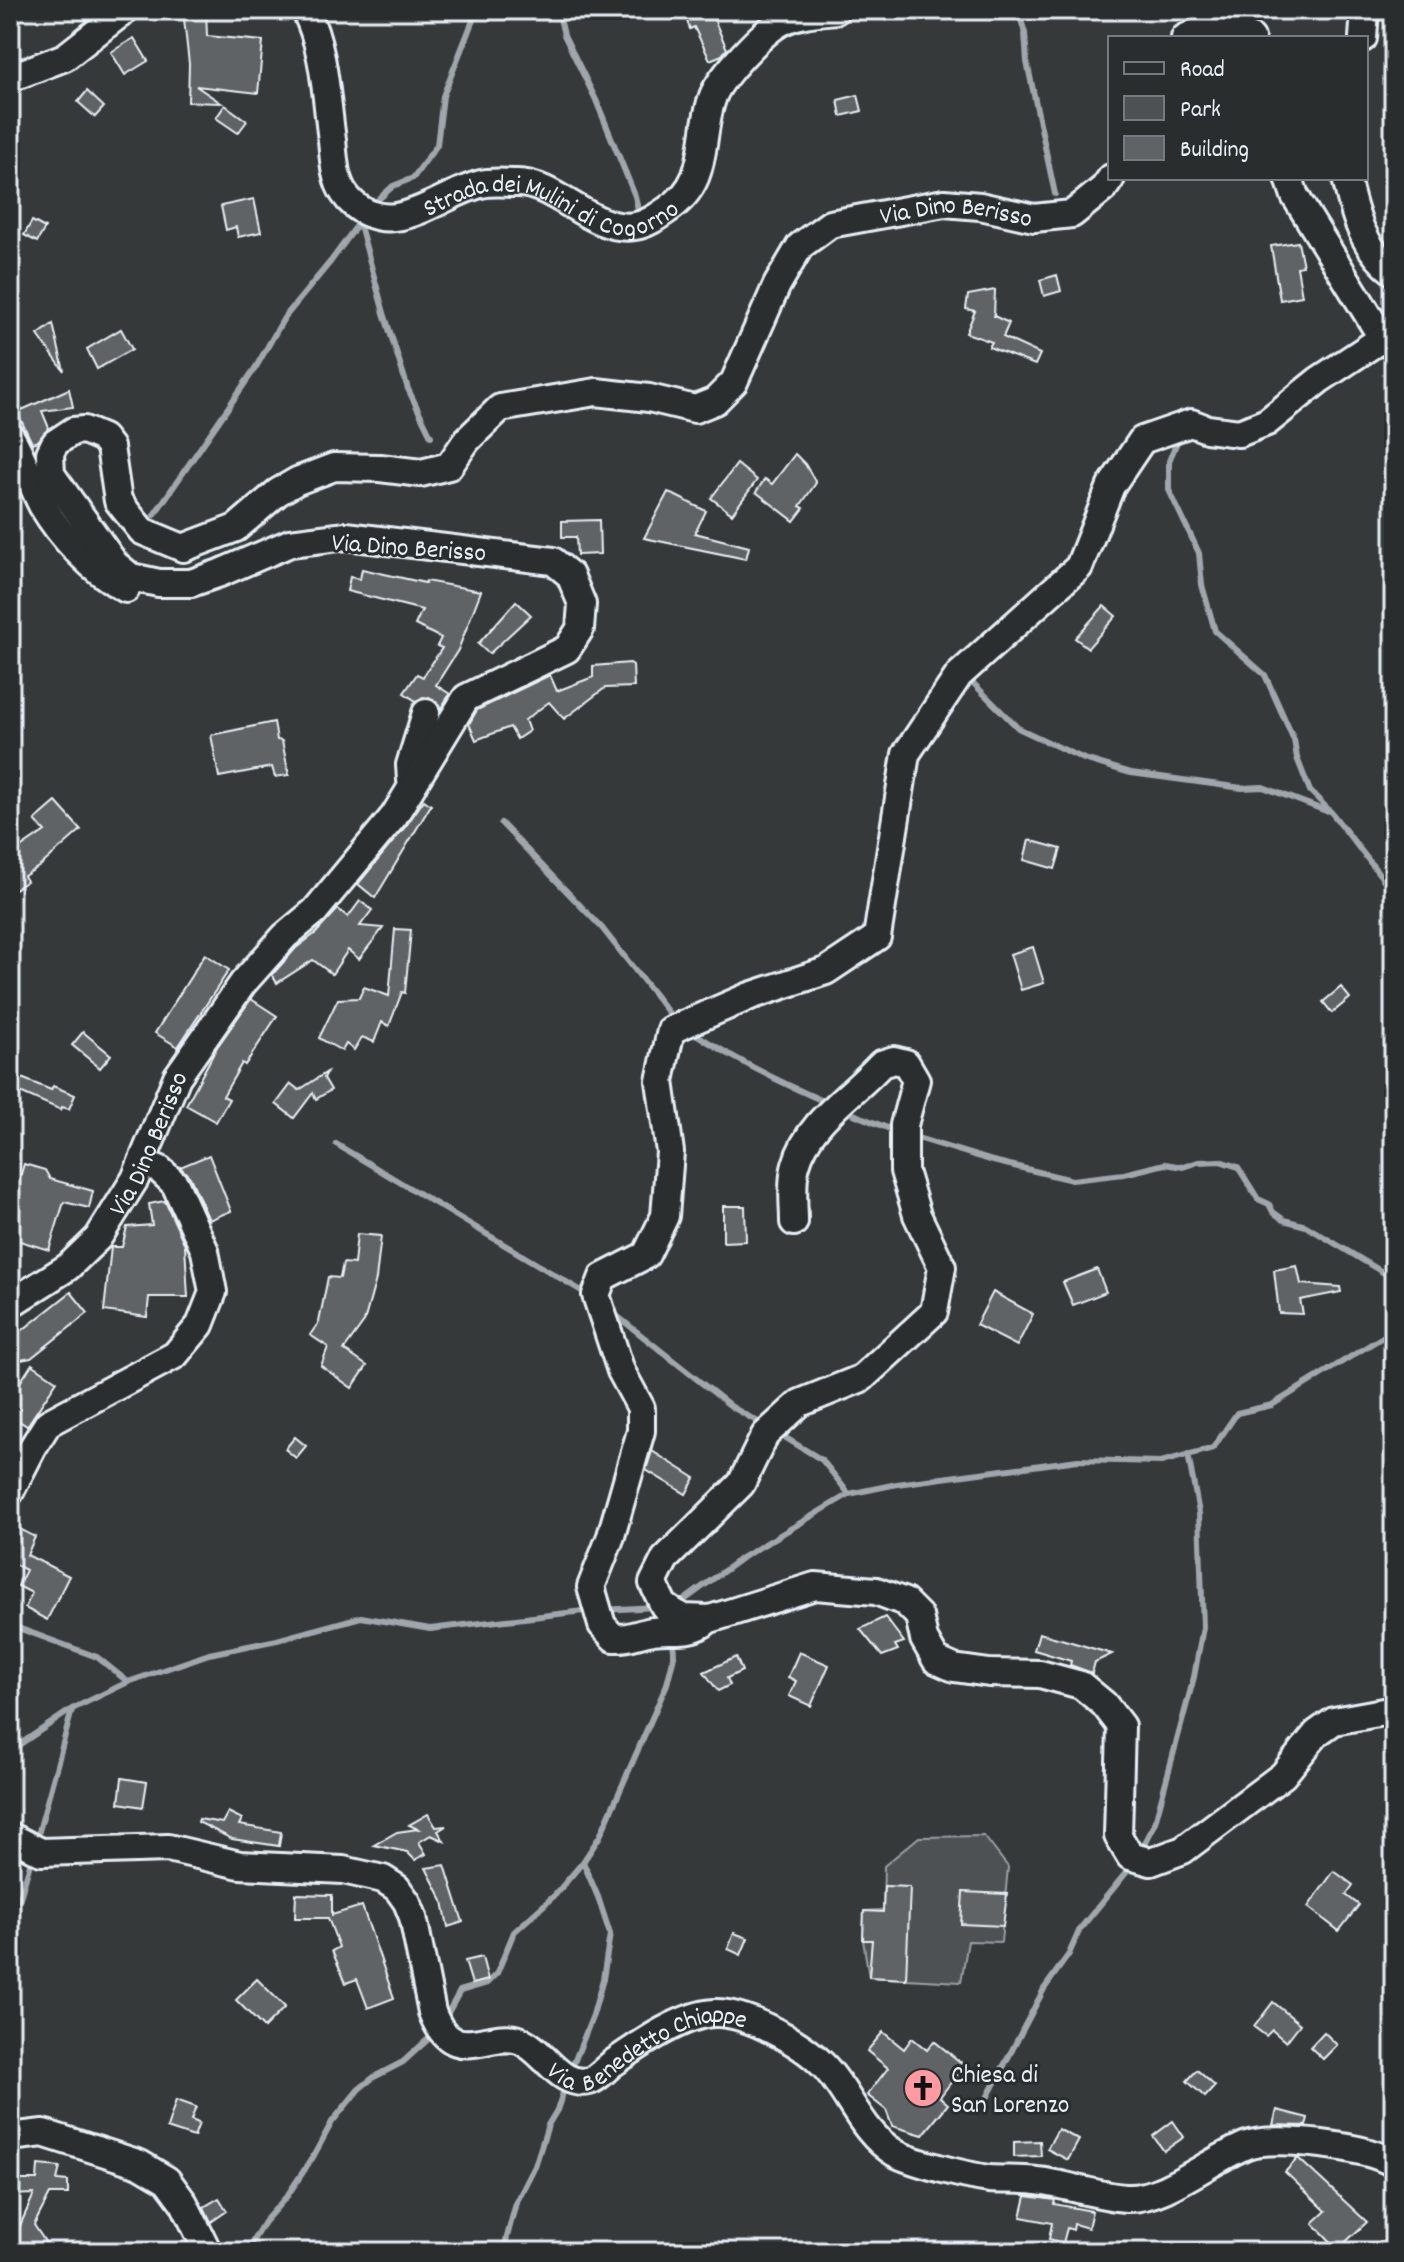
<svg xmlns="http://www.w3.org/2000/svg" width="1404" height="2262" font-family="Dekko,sans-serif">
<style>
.green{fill:#4d5152;stroke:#9aa1a5;stroke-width:2}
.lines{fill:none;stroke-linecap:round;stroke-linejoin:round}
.stream{stroke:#a0a7ac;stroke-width:6}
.building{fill:#5f6365;stroke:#e8f1f8;stroke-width:2}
.minor-casing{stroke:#e8f1f8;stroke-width:32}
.minor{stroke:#2a2d2e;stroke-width:26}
.labels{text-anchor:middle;stroke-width:6;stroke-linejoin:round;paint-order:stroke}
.street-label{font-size:26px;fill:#e8f1f8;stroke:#2a2d2e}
.poi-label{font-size:26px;fill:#e8f1f8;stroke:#2a2d2e;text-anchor:start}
</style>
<rect width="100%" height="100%" fill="#35393a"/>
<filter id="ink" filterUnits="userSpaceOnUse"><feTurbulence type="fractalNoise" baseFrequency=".0125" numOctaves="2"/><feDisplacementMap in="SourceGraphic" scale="16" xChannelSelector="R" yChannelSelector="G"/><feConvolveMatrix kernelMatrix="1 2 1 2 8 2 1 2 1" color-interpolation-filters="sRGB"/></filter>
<g filter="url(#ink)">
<path class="green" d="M984,1836l24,31 -7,75 -33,-1 -7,41 -92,-5 -6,-37 1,-29 19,-1 1,-44 35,-29z"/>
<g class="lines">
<g class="stream">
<path d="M558,10l6,25 32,65 39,96 4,18"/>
<path d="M1018,10l7,23 2,29 28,132"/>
<path d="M369,208l24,-22 20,-8 24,-33 6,-49 34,-86"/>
<path d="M359,222l25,91 24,76 23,47"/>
<path d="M1180,435l-11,26v29l30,63 3,32 13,46 50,44 29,65 3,18 13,33 21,21 63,81"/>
<path d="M154,515l102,-148 28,-49 47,-57 32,-44"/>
<path d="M968,678l50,50 66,31 47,14 111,15 21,-1 63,24"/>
<path d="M501,823l101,105 73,93"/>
<path d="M688,1029c45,30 93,54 142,75"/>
<path d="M844,1110l53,22"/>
<path d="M911,1136l82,25 79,19 52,-6 41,-10 18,3 15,-5 22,-1 18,6 20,32 11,5 4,8 11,8 22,6 88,53"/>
<path d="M336,1144l254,152"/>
<path d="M612,1312l120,95 35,20"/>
<path d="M776,1432l46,28 27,34"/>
<path d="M675,1605l4,-1 64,-47 106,-63 48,-10 181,-24 83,2 52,-14 24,-35 35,-8 122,-75"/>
<path d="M603,1610l52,-3"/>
<path d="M10,1625l87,32 31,25"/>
<path d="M10,1751l62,-42 56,-27 81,-28 68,-14 84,-23 69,12 162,-19"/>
<path d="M36,1842l36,-132"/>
<path d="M1139,1854l15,-28 40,-149 9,-50 -4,-114 -11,-59"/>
<path d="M10,1907l10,-9 12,-41"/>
<path d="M444,2020l16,-29 27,-8 10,-10 17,-41 41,-37 28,-33 17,-26 67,-152 7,-28 -1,-20"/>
<path d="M571,2070l22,-55 10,-36 7,-45 -12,-37 -15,-35"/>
<path d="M988,2096l56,-107 25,-35 11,-25 54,-66"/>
<path d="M246,2252l18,-30 23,-26 26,-39 19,-35 27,-33 15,-12 29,-15 33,-30"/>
<path d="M503,2252l13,-49 19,-37 13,-41 9,-15 9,-26"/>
</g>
</g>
<g class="building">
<path d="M183,10h23l1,26 56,5 -5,52 -62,-7 25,17 -33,-1 1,-38z"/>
<path d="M683,10h43l-13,7 14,32 -5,6 -12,5 -16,-33 -4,2z"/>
<path d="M134,38l14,23 -23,14 -14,-23z"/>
<path d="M87,91l17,16 -9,10 -17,-15z"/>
<path d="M858,95l4,16 -21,5 -3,-16z"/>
<path d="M225,105l22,16 -9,12 -22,-15z"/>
<path d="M254,199l7,33 -23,5 -2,-10 -10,3 -5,-24z"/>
<path d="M32,221l13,7 -8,14 -13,-7z"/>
<path d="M1298,242l5,24 -6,1 5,29 -22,4 -9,-54z"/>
<path d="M1057,275l4,16 -17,5 -4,-16z"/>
<path d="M995,290l-1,26 15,7 -6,14 37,17 -5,11 -46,-18 3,-5 -26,-9 9,-22 -9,-2 2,-14z"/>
<path d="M53,324l11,47 -26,-36z"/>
<path d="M121,329l11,20 -35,20 -10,-20z"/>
<path d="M69,389l4,18 -31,4 7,17 -11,13 -6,2 -15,-31z"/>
<path d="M795,454l10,10 11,19 -16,23 4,2 -10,13 -38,-29 9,-13 7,5z"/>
<path d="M737,464l20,16 -25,34 -21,-16z"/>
<path d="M668,492l38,19 -11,22 54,14 -3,12 -102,-21z"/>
<path d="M599,520l1,34 -23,1 -1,-18h-14v-16z"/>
<path d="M362,569l63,14 1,-2 55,10 -23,59 -22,35 14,9 -9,14 -10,-10 -8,-1 -7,4 -12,-8 13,-19 6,3 19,-29 -5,-2 4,-8 -26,-13 7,-15 -75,-19 3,-14 10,2z"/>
<path d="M516,601l15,14 -42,39 -11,-10z"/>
<path d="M1104,606l12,10 -28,32 -13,-10z"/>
<path d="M630,663l3,2 1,22 -29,1 -41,31 -15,-17 -24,18 4,11 -12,8 -7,-12 -34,13 -7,-16 8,-14 73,-35 7,16 36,-14v-11z"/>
<path d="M274,722l3,18 5,1 7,34 -14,2 -3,-10 -53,10 -8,-42z"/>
<path d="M424,800l7,5 -56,93 -17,-14 48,-58z"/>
<path d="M56,802l25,28 -41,36 -16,10 3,5 -17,11v-37l35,-24 -10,-11z"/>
<path d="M1029,840l32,9 -6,20 -31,-9z"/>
<path d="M360,901l12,9 -12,16 23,2 -24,31 -11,-9 -16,24 -19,-14 -36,23 -5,-8 24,-27 20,-15 22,-24 10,8z"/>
<path d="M395,929l16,1 -6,63 -3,-1 -13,34 -7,-4 -8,20 -12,-5 -8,13 -8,-6 -4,7 -23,-13 19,-39 21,-1 5,-11 25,9z"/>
<path d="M1033,947l11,36 -23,7 -11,-36z"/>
<path d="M205,954l24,16 -51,77 -23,-14z"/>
<path d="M1341,987l9,11 -18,15 -9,-11z"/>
<path d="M251,999l26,17 -32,49 -3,-2 -19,33 6,3 -13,23 -30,-17 31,-58z"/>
<path d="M83,1032l28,23 -11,13 -28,-23z"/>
<path d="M327,1072l-3,6 7,12 -15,9 -3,-6 -19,25 -18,-14 15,-20 8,6z"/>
<path d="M19,1077l32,13 2,-4 22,9 -6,14 -7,-2 -1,3 -48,-21z"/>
<path d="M209,1155l22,56 -22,9 -19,-43 -10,-10z"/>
<path d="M24,1164l21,6 5,9 43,12 -4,17 -25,-6 -15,48 -39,-12v-29z"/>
<path d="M165,1201l20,44 3,52h-39l-2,20 -43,-6 7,-64h11l5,-20 25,-2 -3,-21z"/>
<path d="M723,1206h22l1,35 -23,1z"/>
<path d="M357,1234l24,2 -5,43 -12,43 -20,28 23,16 -15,22 -31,-22 7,-19 -18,-12 9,-13 9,-45 12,1 3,-15 11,1z"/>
<path d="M1297,1266l4,18 39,3 1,5 -41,8 3,14 -24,-1 -5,-43z"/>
<path d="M1097,1269l9,23 -33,13 -10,-23z"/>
<path d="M71,1292l17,21 -57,45 -21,4v-22z"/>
<path d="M993,1292l40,22 -16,32 -41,-21z"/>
<path d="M32,1364l25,17 -30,45 -17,-11v-17z"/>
<path d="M295,1437l11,9 -10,12 -11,-9z"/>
<path d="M652,1451l43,27 -9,16 -40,-24z"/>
<path d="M14,1526l21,11 -8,18 42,21 -22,44 -22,-12 7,-15 -14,-7 8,-16 -16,-8v-28z"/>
<path d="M885,1617l19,25 -9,3 3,5 -16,6 -22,-27z"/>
<path d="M1039,1633l22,6 51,15 -17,8 -3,11 -22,-8 1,-4 -37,-11z"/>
<path d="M799,1652l30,13 -18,41 -22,-10 7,-15 -8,-4z"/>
<path d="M736,1657l6,14 -15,7 3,7 -12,6 -14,-19z"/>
<path d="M122,1778l25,4 -4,25 -24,-4z"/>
<path d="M228,1812l14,7 -3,6 42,7 -2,14 -47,-7 -34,-17 1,-3 23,4z"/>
<path d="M428,1814l8,13 10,-1 -8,5 6,10 -13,-6 -12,7 7,12 -11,6 -8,-8 -33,-7 23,-13 21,-3 -9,-4z"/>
<path d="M445,1865l18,57 -15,5 -5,-26 -17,-33z"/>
<path d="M1334,1871l19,14 -7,10 13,10 -20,26 -31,-24z"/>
<path d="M884,1886l26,1 -4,92 -37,-2 3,-37h-9l1,-29 19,1z"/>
<path d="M963,1892l44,2 -4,32 -42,-2z"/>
<path d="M296,1894l36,1v20l30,-9 32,92 -26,10 -11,-29 -11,4 -14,-32 7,-4 -11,-29h-33z"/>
<path d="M734,1933l14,5 -7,17 -13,-6z"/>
<path d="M482,1957l6,23 -16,4 -7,-23z"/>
<path d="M257,1979l28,28 -21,21 -28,-28z"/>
<path d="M1273,2002l27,22 -14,18 -14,-12 -6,6 -12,-9z"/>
<path d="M883,2032l21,17 8,-11 15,12 7,-9 30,24 -24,32 8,7 -25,31 -31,-9 -6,-16 -19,-15 21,-27 -21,-17z"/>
<path d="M1324,2032l13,13 -14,14 -13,-12z"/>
<path d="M1197,2070l18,16 -10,11 -18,-16z"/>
<path d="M176,2100l20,7 -5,13 8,3 -5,14 -27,-9z"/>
<path d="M1277,2110l31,8 -2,8 -33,-1z"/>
<path d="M1173,2121l11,16 -20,14 -11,-15z"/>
<path d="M1058,2129l21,11 -11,20 -21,-11z"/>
<path d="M1040,2141l1,15 -27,1v-15z"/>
<path d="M1298,2158l69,64 -29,27 -25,-26 13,-12 -41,-39z"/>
<path d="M38,2165l22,2 -3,13 11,1v13h-18l-16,31 18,27h-39l5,-22 16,-36 -24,1v-15h27z"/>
<path d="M1026,2196l29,4 -1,4 38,7 -4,17 -14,-4 -1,6 -6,-2 -4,15 -14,-4 3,-16 -31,-6z"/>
<path d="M219,2198l8,13 -16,11 -7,-15z"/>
</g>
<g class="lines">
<g class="minor-casing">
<g id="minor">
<path id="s1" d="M305,10c20,38 21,88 27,130 2,18 2,38 12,53 11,17 32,27 52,24 28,-4 57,-26 85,-33 11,-3 25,-1 36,-1 40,0 75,50 118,43 12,-2 22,-9 32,-16 45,-30 30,-71 46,-114 8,-20 51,-66 70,-75 17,-8 35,-9 53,-11"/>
<path d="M1185,38c24,-13 42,-13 66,0"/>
<path d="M1363,38l2,-28"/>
<path d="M10,78l55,-21 60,-47"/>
<path d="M1289,178l6,18 80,130 19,22"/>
<path d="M1346,178c8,36 17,71 48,94"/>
<path d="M10,436c14,22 20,46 32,69 19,32 51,67 84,84"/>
<path d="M411,780l-1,-15 16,-52"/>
<path d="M794,1222c0,-17 -3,-40 2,-57 12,-44 56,-69 85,-101l13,-4 12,3 10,17 -12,45v46l13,44 25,52 -8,45 -72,66 -62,25 -35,32 -24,49 -76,75 -12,24 11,23 19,12 27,1 105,-33 61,5 29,11 14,14 5,23 12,21 18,8 35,5 51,1 41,11 23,19 17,22 -3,110 12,20 21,6 32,-12 100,-75 34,-42 17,-12 60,-11"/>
<path id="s2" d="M10,1304l58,-37 30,-29 37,-59 42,-102 66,-94 42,-47 30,-25 79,-95 72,-118 101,-49 13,-20 2,-25 -12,-29 -17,-14 -207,-25 -56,7 -70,30 -29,10h-32l-28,-6 -16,-13 -64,-90 -1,-21 5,-10 18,-12 11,-1 19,8 7,9 8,54 24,30 41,17 53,-20 42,-36 19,-11 37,-14 46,1 41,5 28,-7 18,-26 33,-32 96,-16 53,6 46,11 20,-8 19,-19 43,-97 23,-39 30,-22 114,-21 36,3 54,12 38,-4 32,-26 7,-10"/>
<path d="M10,1492l23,-45 15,-24 127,-68 25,-30 13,-33 -8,-41 -30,-67 -16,-15 -17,-6"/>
<path d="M704,1623c-17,11 -32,5 -51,8 -15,2 -23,8 -39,7l-12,-13 -11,-38 20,-51 30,-105v-23l-20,-37 -25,-76 7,-18 43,-22 19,-39 5,-64 -10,-71 11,-51 79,-34 76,-25 51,-34 29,-183 53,-79 120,-108 32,-81 31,-46 49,-17 16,6 32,4 28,-11 52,-42 65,-43"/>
<path id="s3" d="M10,1836l31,16 127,-4 72,17 103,5 40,9 14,9 10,14 6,15 19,95c21,56 54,18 87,28 25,9 40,48 70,41 8,-2 17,-13 24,-18 26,-18 70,-49 102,-50 31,-1 87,30 108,52 26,26 37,67 72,88 18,10 73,23 94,26 16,1 32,0 48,2 30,3 58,15 89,17 38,2 85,-39 121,-53 27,-10 123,1 147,19"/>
<path d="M10,2137l33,-4 97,31 27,16 17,23 24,49"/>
</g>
</g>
<use href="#minor" class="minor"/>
</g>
</g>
<defs>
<g id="church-disc" transform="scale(2)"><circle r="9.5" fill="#ff9aa2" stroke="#2a2d2e"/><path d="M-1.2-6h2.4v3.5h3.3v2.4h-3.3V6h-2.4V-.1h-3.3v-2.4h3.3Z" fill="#111"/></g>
</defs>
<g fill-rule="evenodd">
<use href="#church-disc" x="923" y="2088"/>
</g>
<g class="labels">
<g class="street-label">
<text dy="9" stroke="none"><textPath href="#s1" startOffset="414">Strada dei Mulini di Cogorno</textPath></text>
<text dy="9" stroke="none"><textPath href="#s2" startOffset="2712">Via Dino Berisso</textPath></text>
<text transform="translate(409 546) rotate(4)" y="9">Via Dino Berisso</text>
<text dy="9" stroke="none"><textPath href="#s2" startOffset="218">Via Dino Berisso</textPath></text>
<text dy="9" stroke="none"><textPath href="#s3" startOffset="782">Via Benedetto Chiappe</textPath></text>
</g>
<g class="poi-label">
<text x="951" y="2082">Chiesa di<tspan x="951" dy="30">San Lorenzo</tspan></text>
</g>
</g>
<rect width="1404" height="2262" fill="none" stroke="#2a2d2e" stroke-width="40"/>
<rect x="20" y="20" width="1364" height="2222" fill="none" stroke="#e8f1f8" stroke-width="3" filter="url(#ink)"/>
<rect x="1108" y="36" width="260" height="144" fill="#2a2d2e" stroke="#767b7f" stroke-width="2"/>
<rect x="1124" y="62" width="40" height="12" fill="#2a2d2e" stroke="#767b7f" stroke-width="2"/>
<text x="1180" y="76" font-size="24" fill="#e8f1f8">Road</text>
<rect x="1124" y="96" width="40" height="24" fill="#4d5152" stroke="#767b7f" stroke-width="2"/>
<text x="1180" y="116" font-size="24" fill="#e8f1f8">Park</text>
<rect x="1124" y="136" width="40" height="24" fill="#5f6365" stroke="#767b7f" stroke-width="2"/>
<text x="1180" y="156" font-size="24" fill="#e8f1f8">Building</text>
</svg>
